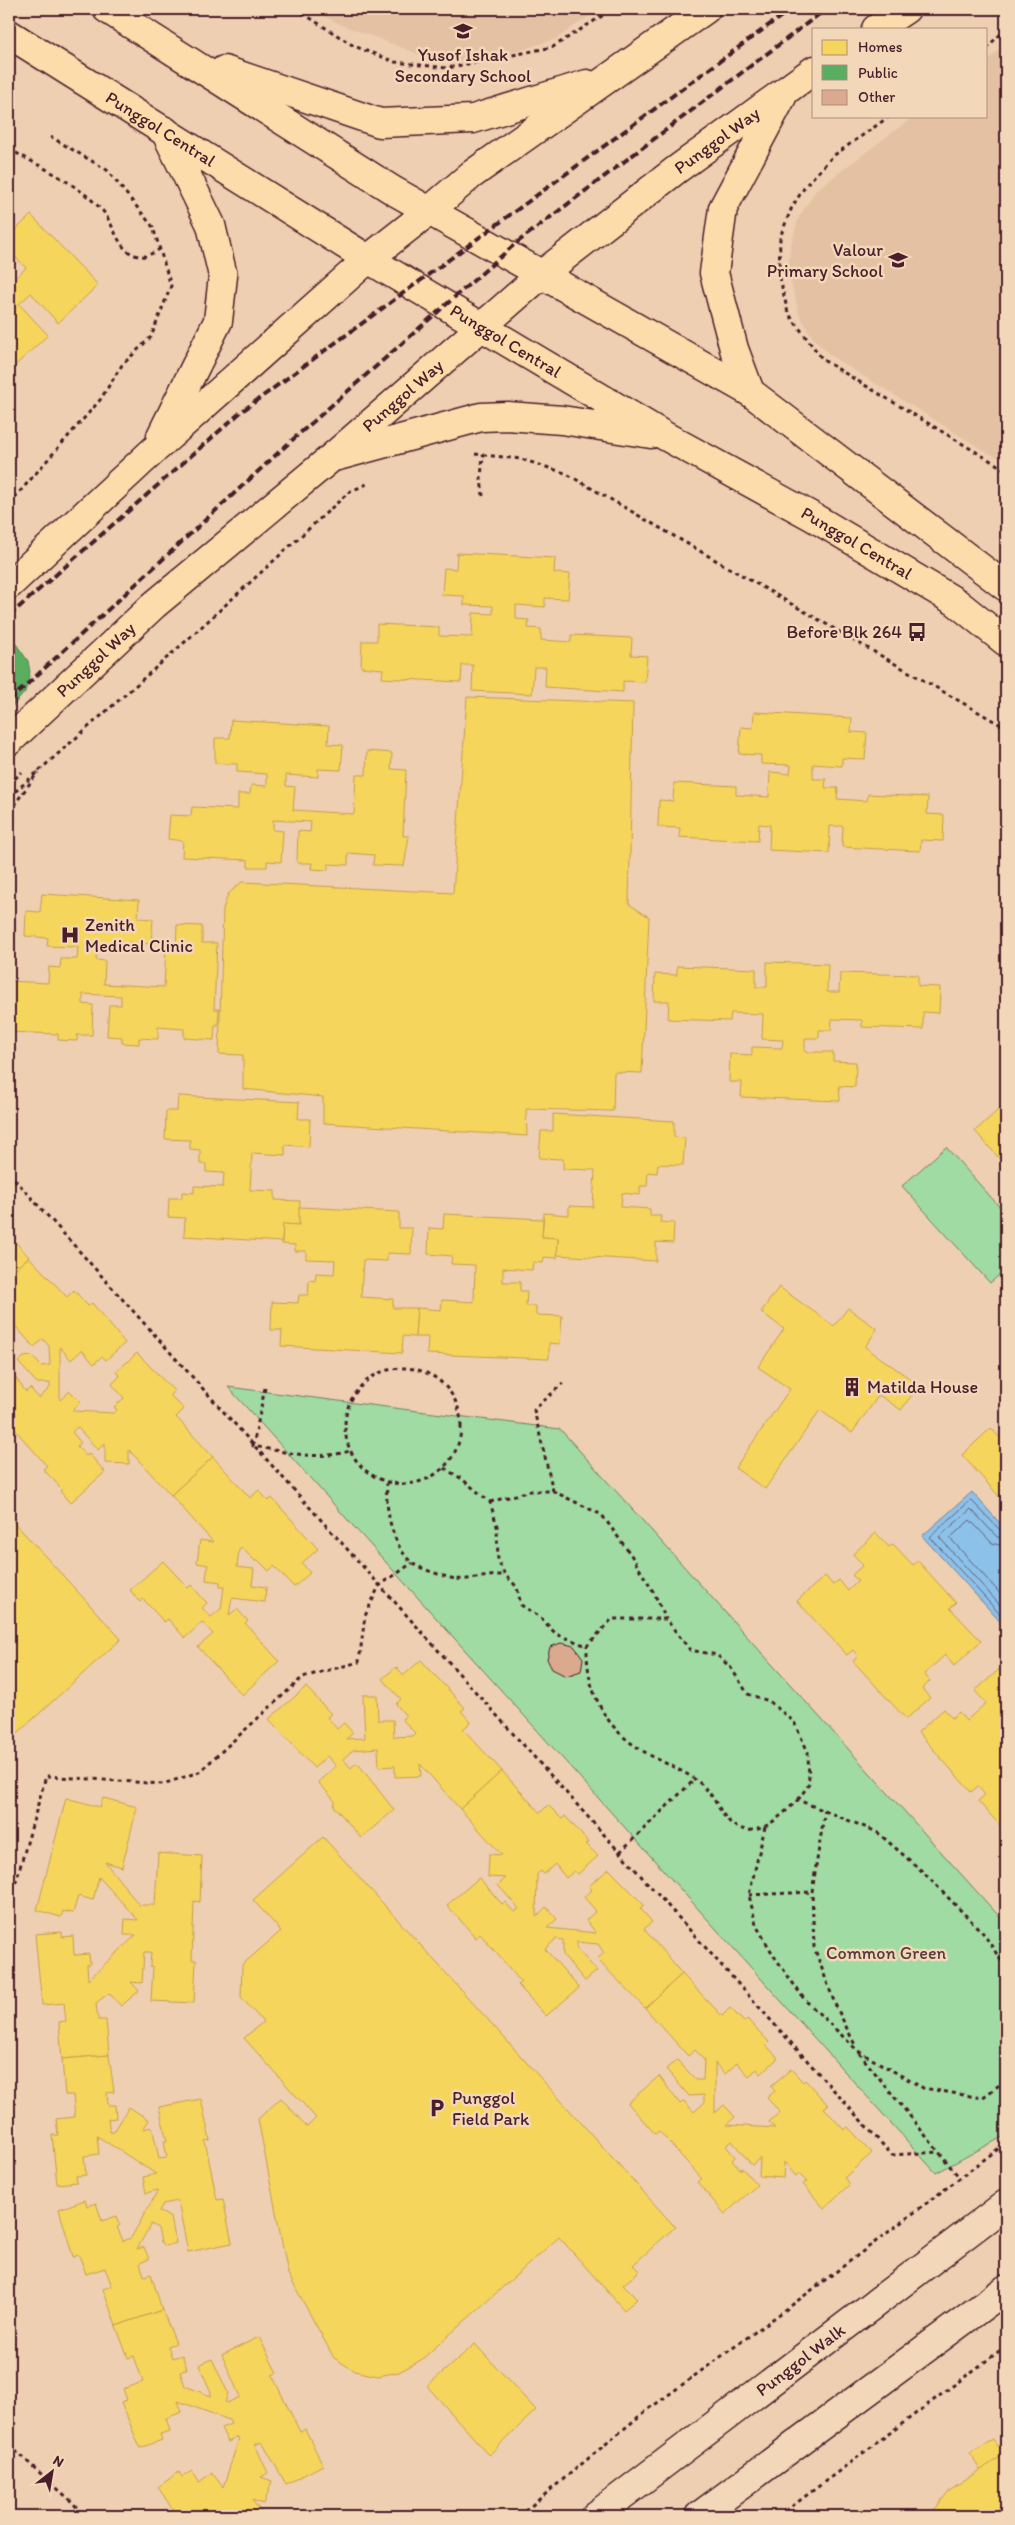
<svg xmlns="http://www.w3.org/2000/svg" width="1015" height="2525" font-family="Itim,sans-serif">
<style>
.built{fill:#e5c1a4}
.green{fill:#9fdba2;stroke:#747d66}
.water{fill:#8cc1e9;stroke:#72809d}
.homes{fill:#f6d55c;stroke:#c29e4d}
.public{fill:#5aae61;stroke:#558351}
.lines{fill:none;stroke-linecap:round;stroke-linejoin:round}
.shore{stroke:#646077;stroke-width:1}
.building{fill:#daa98e;stroke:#4a1f2b}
.minor-casing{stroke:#4a1f2b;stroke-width:31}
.major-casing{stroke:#4a1f2b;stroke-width:31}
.path{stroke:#4a1f2b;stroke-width:3;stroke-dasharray:4 4;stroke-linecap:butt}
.minor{stroke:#f2d7b9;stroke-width:28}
.major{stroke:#fddcac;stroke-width:28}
.rail{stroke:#4a1f2b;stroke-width:4;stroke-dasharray:8 4;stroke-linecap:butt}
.labels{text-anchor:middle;stroke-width:5;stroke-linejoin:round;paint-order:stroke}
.poi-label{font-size:18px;fill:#4a1f2b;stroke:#f2d7b9;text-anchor:start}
.street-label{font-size:18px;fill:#4a1f2b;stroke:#f2d7b9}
.park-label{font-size:18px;fill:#573b3d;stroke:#f2d7b9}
</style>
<rect width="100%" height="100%" fill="#eecfb1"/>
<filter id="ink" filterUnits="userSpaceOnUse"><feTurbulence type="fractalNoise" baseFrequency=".02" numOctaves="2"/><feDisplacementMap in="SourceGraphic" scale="10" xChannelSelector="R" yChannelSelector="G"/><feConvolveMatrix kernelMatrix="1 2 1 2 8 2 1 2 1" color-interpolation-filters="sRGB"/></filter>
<g filter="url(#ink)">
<g class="built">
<path d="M312,9h287l-43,30 -72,22 -50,-1 -97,-37z"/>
<path d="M1006,43v417l-18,-7 -157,-97 -18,-18 -14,-24 -11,-43 2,-23 8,-29 18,-29 98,-74h72v-54z"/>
</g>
<g class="green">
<path d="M946,1147l60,67v55l-16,14 -88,-97z"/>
<path d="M228,1387l332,42 446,495v211l-70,38z"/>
</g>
<path class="water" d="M972,1492l34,38v98l-84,-92z"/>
<g class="homes">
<path d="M31,215l67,70 -40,38 -27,-30 -12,11 29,31 -39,36v-96l4,5 13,-12 -17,-18v-14z"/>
<path d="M457,553l98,5 -1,15 16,1 -2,25 -23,-1v9l-29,-2v14l13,1 -1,8 13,1v11l30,2v-7l61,3 -1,17 16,1 -2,26 -22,-1v11l-78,-5 1,-20h-12l-2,27 -60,-3 1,-26h-11l-1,17 -79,-4 1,-9 -22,-2 1,-26h15v-17l62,3v9l33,1 1,-24 20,1v-8l-29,-1v-9l-22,-1 2,-27 12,1z"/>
<path d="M467,697l166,6 -4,201 20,13 -7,156 -28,-1 -1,39 -87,-2 1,27 -204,-13v-26l-80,-8v-34l-24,-1 4,-145 5,-15 14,-12 211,11z"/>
<path d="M754,712l98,6 -1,14 16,1 -2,26 -23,-1v8l-29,-2v15h13l-1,9h13l-1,11 30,2 1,-7 60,3 -1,17 17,1 -1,26 -22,-1 -1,11 -78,-4 1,-21h-13l-1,27 -60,-3 1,-25 -11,-1 -1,17 -79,-4 1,-9 -22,-1 1,-27 14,1 1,-18 62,3v9l33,2 1,-25 20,2 1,-9 -30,-1v-9l-22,-1 2,-27 12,1z"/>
<path d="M231,720l98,6 -1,18 15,1 -2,25 -23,-1v8l-32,-2v11l9,1 -2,23 61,4 2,-39h10l1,-24 25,2 -1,16 15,1 -3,66h6l-5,30 -31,-1 1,-10 -26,-2v12l-20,-1v6l-17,-1 1,-6h-15l1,-32 12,1 1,-10 -38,-2v10l10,1 -2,31 -14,-1v6h-19v-7l-66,-3 1,-16 -15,-2 2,-24 21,1 1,-9 46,2v-15h12l1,-9 16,1v-12l-30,-2v-8l-22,-1v-25h15z"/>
<path d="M42,894l97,6 -1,18 15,1 -2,25 -22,-2 -1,9 -31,-2 -1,11 9,1 -1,23 60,3 2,-39 10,1 1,-24 25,1v17h15l-3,66h5l-1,16h-3l-1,15 -30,-2v-9l-26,-2v12l-19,-1v6l-17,-1v-6l-15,-1 2,-31h12v-9l-38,-2v10l10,1 -1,30h-15v6l-19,-1v-6l-49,-2v-51l39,2 1,-16 11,1 1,-9h16l1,-12 -31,-1 1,-8 -23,-2 1,-25 14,1z"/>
<path d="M767,962l61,2 -1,28h12l1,-19 78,2v11l22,1 -1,26 -16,-1v17l-61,-2v-7l-30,-1 -1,11h-12v8h-14v14h28v9l23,1 -1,25 -16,-1 1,15 -99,-4 1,-15h-13l1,-28 22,1v-8l30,1 1,-8 -21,-1 1,-25 -32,-1 -1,8 -62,-2 1,-18h-15l1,-27 22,1v-9l79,3v18h11z"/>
<path d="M178,1096l121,6 -1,17h12l-1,28 -24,-2v10l-33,-2 -2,37 25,1v9l25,1 -1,24 -16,-1 -1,18 -98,-6 1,-18 -17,-1 1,-19h13v-6l12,1v-7l29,1 1,-14 -18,-1v-8h-6v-14l-10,-1v-9l-25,-1 1,-28h11z"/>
<path d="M1006,1103v63l-31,-35z"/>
<path d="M553,1114l121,7v16l11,1 -2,27 -25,-1 -1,9 -9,-1 -1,14h-7v9l-18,-2 -1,14 29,2v7h11l-1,6 14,1 -1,20 -17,-1v19l-99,-6 1,-17 -16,-1 2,-24 25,2v-9l24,1 2,-37 -32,-1v-10l-24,-1 2,-27h12z"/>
<path d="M299,1207l100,5v16h13l-1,26 -24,-1v8l-24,-1 -2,37 32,2v9h24l-2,29 -12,-1 -1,17 -121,-7 1,-16h-11l1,-28 26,1 1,-8h9l1,-15 6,1 1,-8 18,1 1,-14 -29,-1v-8h-11v-6l-13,-1 1,-20 16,1z"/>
<path d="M444,1214l99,5 -1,18 16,1 -1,20 -13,-1 -1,6 -10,-1 -1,8 -29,-2v14h17v9h7l-1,15h10v9l26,1 -2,28 -11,-1v16l-122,-5 1,-17h-13l2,-29 24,2 1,-10 32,2 1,-37 -24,-1 1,-8 -24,-2 1,-26 14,1z"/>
<path d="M9,1235l20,22 -20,17z"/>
<path d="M29,1257l38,40 7,-7 14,16 4,-3 33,40 -19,17 -4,-4 -8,8 -12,-14 -11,10 -11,-13v53l10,-9 11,11 -9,9 41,2 4,-3 -3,-3 10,-9 -12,-14 8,-8 -4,-4 21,-19 37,38 -4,4 14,14 -8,8 37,40 -42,38 -42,-45v14l-24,-1v-20l-7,7 -21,-23 -5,5 9,11 -4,3 9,10 3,-2 16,18 -35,31 -10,-12 2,-2 -19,-20 4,-3 -38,-43v-54l17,23 4,-4 9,10 11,-10v-5h-13l-19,-21 6,-5 8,-1 9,10 9,-1 -1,-19 -6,-7 -9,8 -25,-28v-45z"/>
<path d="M779,1287l55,39 14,-18 29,21 -12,18 54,38 -18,25 -22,-15 -27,38 -32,-23 -55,79 -30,-21 55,-79 -32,-22 26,-38 -23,-17z"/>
<path d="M991,1428l8,9 7,-6v73l-44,-49z"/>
<path d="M213,1457l37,41 9,-8 9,11 4,-3 46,51 -16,14 8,10 -16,14 -20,-21 -5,5 -11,-11 -2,2 -15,-15 -2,3 -2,17 17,2 -2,16 14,2 -1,15 -33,-4 -3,17 8,-6 11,12 -3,2 34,38 -37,34 -44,-48 15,-13 -11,-12 -17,16 -17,-19 -4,3 -21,-23 -3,3 -10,-12 33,-29 25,27 3,-3 16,18 -5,5 9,9 10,-8 3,-22h-4v-5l-14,-2 2,-15 -11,-2 3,-23 13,2 -42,-47z"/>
<path d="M9,1517l112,122 -112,102z"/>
<path d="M876,1533l13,14 4,-3 20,21 5,-4 38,42 -6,5 31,33 -27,25 -9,-11 -21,19 6,7 -8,8 8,9 -24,21 -53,-58 5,-5 -5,-6 -6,5 -50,-54 28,-25 8,9 6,-5 9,11 10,-10 -6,-6 11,-10 -10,-11z"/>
<path d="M421,1660l44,48 -4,3 10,11 -8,7 39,42 -42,38 -40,-45 1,12 -26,1v-11l-16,1 -1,-19 -25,2 -10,9 8,9 4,-4 4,1 35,45 -33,28 -27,-32 1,-5 -17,-19 18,-16 -9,-10 -13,12 -45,-49 37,-32 25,27 -4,3 10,12 7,-6 9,10 -7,6 19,-1 -2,-43h14l1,25h15l1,17 18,-1 3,-3 -13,-14 4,-3 -10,-12 5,-5 -19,-20 14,-12 8,8z"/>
<path d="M1005,1664l1,1v167l-28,-31 7,-6 -7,-9 -7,6 -53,-60 26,-23 8,9 7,-6 7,9 20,-18 -11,-12z"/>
<path d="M502,1771l38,42 8,-8 14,14 3,-3 24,27 -3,1 12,12 -20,18 -4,-3 -8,7 -11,-14 -11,10 -3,-3 -4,3 -1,43 10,-10 11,12 -10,9 49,5 -10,-13 10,-9 -12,-14 8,-7 -3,-4 20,-17 35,36 -4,3 12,14 -8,7 38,45 -37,34 -48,-49 7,-6 -6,-9 -21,-2v7l20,22 -12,10 -22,-26v-15l-7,-1 -11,10 34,39 -33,28 -28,-31 3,-3 -41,-48 -4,4 -29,-33 32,-27 23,26 3,-2 9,10 5,-3 -21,-24 8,-7 -18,-1 1,-23 13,1 -42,-46z"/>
<path d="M66,1798l34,9 3,-9 34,9 -15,60 -17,-5 34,43h16l3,-52 44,3 -2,46 -6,-1 -2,59h4l-2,43 -43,-2 2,-34 -3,-1 1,-14h-7l-2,31 -11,-1 8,9 -18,15 -12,-13 -13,10 2,17h8l3,35 -47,4 -3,-37 7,-1 -2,-18 -22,2 -7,-71 27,-2v5l11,-1 1,19 15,-1 1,10 -3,1 1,15 48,-45h-12l1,-16 13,1 -39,-43 -6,23 -15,-4 -5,17 -10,-2 -2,6 -24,-7z"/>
<path d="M323,1837l352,390 -42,38 6,6 -16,14 14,14 -13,11 -65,-73 -138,123 -22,12 -21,4 -23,-5 -21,-13 -46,-84 -30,-155 23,-21 26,29 9,-9 -72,-80 19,-16 -22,-25 1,-32 39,-34 -28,-31z"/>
<path d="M682,1974l40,42 8,-8 14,14 3,-3 22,23 -3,3 12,13 -17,16 -4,-5 -8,7 -12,-13 -12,11 -10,-11v50l9,-8 11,12 -9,8 49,3 -6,-6 11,-10 -13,-14 8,-7 -4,-5 20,-17 12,13 2,-2 23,25 -4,3 20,22 4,-3 24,26 -28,25 6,6 -26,24 -21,-24 4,-3 -8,-8 -3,3 -12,-14 -1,16 -24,-2 1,-18 -8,7 -20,-24 -6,5 9,11 -3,3 9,10 1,-2 15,17 -32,29 -28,-32 5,-3 -43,-48 -4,3 -27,-31 31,-27 21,28 4,-3 10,11 10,-9v-8l-15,1 -23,-27 11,-9 19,20h7l1,-20 -9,-10 -7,6 -43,-48z"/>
<path d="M109,2055l5,37 -7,1 1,12h7l1,13 -8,1 2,13h4l15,-25 20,13 -6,9 9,-2 7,31 8,-1 -3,-16h3l-8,-34 42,-8 9,41 -5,1 12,59 6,-1 9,44 -44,9 -10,-51 -15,3 -4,7 12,7 5,25 -10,3 -5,-4 -3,-14 -7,-4 -14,25 7,-2 5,12 -9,4 4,13 7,-2 11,36 -46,16 -13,-37 9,-3 -7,-18 -19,6 -7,-19 -6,2 -14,-48 26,-9 2,6 9,-3 6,18 15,-5 3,9 -3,2 6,14 8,-3 27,-48 -12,3 -3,-16 13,-3 -59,-38 2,18 -15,2 2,19 -10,1 1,6 -20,2 -5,-49h6l-2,-16 19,-2 -2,-22h-8l-3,-36z"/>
<path d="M162,2310l14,33 -8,3 4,12 10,-3 5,14 -7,3 5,14 26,10v-4l-12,-27 13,-6 16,34 -3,9 2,1 13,-6 -18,-42 37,-18 18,36 -5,2 28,57 5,-3 18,36 -37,19 -24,-42 -7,3 13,28 -7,4 11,4 -8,23 -12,-4 12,16h-87l-19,-29 21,-15 3,5 10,-6 7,11 13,-9 11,14 16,-48 -1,-2 -10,5 -7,-14 10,-4 -2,-4 -51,-19 4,11 -16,6 4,13 -10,3 2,6 -22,8 -19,-46 6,-2 -4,-11 20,-7 -9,-26 -6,2 -12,-32z"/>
<path d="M475,2344l61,66 -47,45 -62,-69z"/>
<path d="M993,2440l4,6 8,-5 1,3v71l-36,-62z"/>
<path d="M1006,2453v63h-81l11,-8 12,-16z"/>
</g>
<path class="public" d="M9,640l7,4 12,17 2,11 -5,20 -16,18z"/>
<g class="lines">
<g class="shore">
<path d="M1006,1533l-5,-2 -30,-31 -41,37 76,84"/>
<path d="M1006,1539l-9,-2 -26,-28 -32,28 67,75"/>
<path d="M1006,1547l-14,-4 -22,-23 -20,18 56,62"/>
</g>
</g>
<path class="building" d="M561,1643l13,3 9,12 -2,13 -15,5 -14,-7 -5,-10 3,-12z"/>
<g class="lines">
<g class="minor-casing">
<g id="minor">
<path id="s1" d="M595,2516l411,-312"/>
<path d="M699,2516l307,-227"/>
</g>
</g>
<g class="major-casing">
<g id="major">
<path d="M107,9l287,182 356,201 256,195"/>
<path d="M876,29l30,-20"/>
<path id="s2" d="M9,34l359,225 297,177 148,81 143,85 50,40"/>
<path d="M224,70l156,53 93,-4 114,-35"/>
<path d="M750,392l-16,-43 -20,-76 9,-65 59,-111"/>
<path d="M161,436l57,-115 5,-45 -12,-51 -46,-94"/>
<path d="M338,456l143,-39 26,-1 55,4 89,14"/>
<path d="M9,585l145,-135 214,-191 61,-48 42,-36 235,-166"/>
<path id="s3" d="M9,741l145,-136 177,-147 210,-183 135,-105 138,-100"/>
</g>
</g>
<g class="path">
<path d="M296,9l58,37 41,16 52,6 106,-21 60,-38"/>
<path d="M986,48l20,-19"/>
<path d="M890,116l-57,40 -27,29 -14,22 -12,30 -1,37 9,39 35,47 183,110"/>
<path d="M9,149c32,18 68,34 93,61 13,15 15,39 33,45 10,4 17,-2 25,-6"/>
<path d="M475,454l46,5 44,14 441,255"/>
<path d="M483,496l-2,-18 2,-23"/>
<path d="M9,504l91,-104 22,-35 29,-28 20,-51 -18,-59 -46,-57 -56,-33"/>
<path d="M9,784l13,-12"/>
<path d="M9,797l177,-156 163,-149 18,-8"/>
<path d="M9,812l29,-40"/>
<path d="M9,1173l883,982 47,-3"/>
<circle cx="403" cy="1426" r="58"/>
<path d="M265,1388l-12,58c34,6 62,15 97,5"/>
<path d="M444,1468l18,11 28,23 7,24 1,35 7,14 12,12 4,18 19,12 16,17 31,12"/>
<path d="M387,1482c-2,26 4,61 24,80 6,6 35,15 44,17 16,2 34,-5 50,-4"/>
<path d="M553,1491l-19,-81 29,-27"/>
<path d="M490,1502l40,-11h23l49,24 29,40 23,38 12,26"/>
<path d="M798,1800l11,-16 -1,-32 -14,-30 -25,-21 -21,-7 -17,-26 -14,-13 -27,-5 -24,-31h-54l-25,27c-1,44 17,82 56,105 20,13 46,20 62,37 15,15 18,39 42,42 20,2 37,-18 51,-30l79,32 46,40 60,61 23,35"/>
<path d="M825,1809l-13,83 2,55 21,57 21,43"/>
<path d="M765,1827l-16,68 7,30 18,31 30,43 54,52 65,37 59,10 24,-18"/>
<path d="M620,1852l74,-72"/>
<path d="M749,1895l63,-3"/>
<path d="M9,1906l37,-130 117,8 36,-12 104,-95 56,-15 6,-46 14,-30 33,-23"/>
<path d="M859,2053l100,124"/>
<path d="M9,2197v4"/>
<path d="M9,2445l61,55 15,16"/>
<path d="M519,2516l123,-102 150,-109 214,-162"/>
<path d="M779,2516l227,-170"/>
</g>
<use href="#minor" class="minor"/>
<use href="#major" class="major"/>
<g class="rail">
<path d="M9,616l232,-204 550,-403"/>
<path d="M9,701l281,-259 225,-198 311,-235"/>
</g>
</g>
</g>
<defs>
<g id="school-bare" transform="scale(1.5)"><path d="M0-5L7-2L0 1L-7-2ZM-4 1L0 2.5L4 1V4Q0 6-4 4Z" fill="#4a1f2b" stroke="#f2d7b9" stroke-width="2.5" paint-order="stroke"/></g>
<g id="bus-bare" transform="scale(1.5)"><path d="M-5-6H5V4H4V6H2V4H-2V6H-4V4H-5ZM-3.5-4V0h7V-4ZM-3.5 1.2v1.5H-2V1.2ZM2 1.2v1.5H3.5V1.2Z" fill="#4a1f2b" stroke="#f2d7b9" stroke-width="2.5" paint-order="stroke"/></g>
<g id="hospital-bare" transform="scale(1.5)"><path d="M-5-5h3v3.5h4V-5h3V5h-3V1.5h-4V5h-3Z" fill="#4a1f2b" stroke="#f2d7b9" stroke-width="2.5" paint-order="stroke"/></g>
<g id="building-bare" transform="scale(1.5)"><path d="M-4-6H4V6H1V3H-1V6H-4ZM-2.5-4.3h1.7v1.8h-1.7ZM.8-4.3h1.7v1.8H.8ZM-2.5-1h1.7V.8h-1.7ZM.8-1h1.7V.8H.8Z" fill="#4a1f2b" stroke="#f2d7b9" stroke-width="2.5" paint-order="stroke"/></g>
<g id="parking-bare" transform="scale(1.5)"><path d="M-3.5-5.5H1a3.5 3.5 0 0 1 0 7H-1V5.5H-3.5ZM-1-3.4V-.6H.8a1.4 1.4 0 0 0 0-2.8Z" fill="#4a1f2b" stroke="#f2d7b9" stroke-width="2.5" paint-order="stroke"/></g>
</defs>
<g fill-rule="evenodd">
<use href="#school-bare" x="463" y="31"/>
<use href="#school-bare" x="898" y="260"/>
<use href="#bus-bare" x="917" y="632"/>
<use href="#hospital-bare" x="70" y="935"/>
<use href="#building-bare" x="852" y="1387"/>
<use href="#parking-bare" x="437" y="2108"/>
</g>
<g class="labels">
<g class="poi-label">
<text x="463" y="61" text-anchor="middle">Yusof Ishak<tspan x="463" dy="21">Secondary School</tspan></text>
<text x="883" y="256" text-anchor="end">Valour<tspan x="883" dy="21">Primary School</tspan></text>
<text x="902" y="638" text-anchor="end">Before Blk 264</text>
<text x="85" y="931">Zenith<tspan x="85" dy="21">Medical Clinic</tspan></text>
<text x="867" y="1393">Matilda House</text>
<text x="452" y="2104">Punggol<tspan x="452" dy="21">Field Park</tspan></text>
</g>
<g class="street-label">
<text dy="6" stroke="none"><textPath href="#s2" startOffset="179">Punggol Central</textPath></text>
<text dy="6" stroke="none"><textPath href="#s3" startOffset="929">Punggol Way</textPath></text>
<text dy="6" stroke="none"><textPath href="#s2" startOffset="584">Punggol Central</textPath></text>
<text dy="6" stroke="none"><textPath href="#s3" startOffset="524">Punggol Way</textPath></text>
<text dy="6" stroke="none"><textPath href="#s2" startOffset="989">Punggol Central</textPath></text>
<text dy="6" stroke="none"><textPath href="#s3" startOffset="119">Punggol Way</textPath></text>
<text dy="6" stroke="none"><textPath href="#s1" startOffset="258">Punggol Walk</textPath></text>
</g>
<g class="park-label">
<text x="886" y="1959">Common Green</text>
</g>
</g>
<rect width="1015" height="2525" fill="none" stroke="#f2d7b9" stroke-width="30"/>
<rect x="15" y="15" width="985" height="2495" fill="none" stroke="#4a1f2b" stroke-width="2" filter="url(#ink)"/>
<rect x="812" y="28" width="175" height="90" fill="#f2d7b9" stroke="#af8d80"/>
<rect x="822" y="40" width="25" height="15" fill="#f6d55c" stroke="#af8d80"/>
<text x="858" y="52" font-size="15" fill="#4a1f2b">Homes</text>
<rect x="822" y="65" width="25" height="15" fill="#5aae61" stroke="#af8d80"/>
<text x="858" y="78" font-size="15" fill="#4a1f2b">Public</text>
<rect x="822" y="90" width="25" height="15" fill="#daa98e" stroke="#af8d80"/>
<text x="858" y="102" font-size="15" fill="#4a1f2b">Other</text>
<g transform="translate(52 2472) rotate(31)" stroke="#f2d7b9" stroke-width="4" paint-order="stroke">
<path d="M0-4L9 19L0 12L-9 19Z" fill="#4a1f2b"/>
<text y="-8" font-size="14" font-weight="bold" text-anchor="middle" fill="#4a1f2b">N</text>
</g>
</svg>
